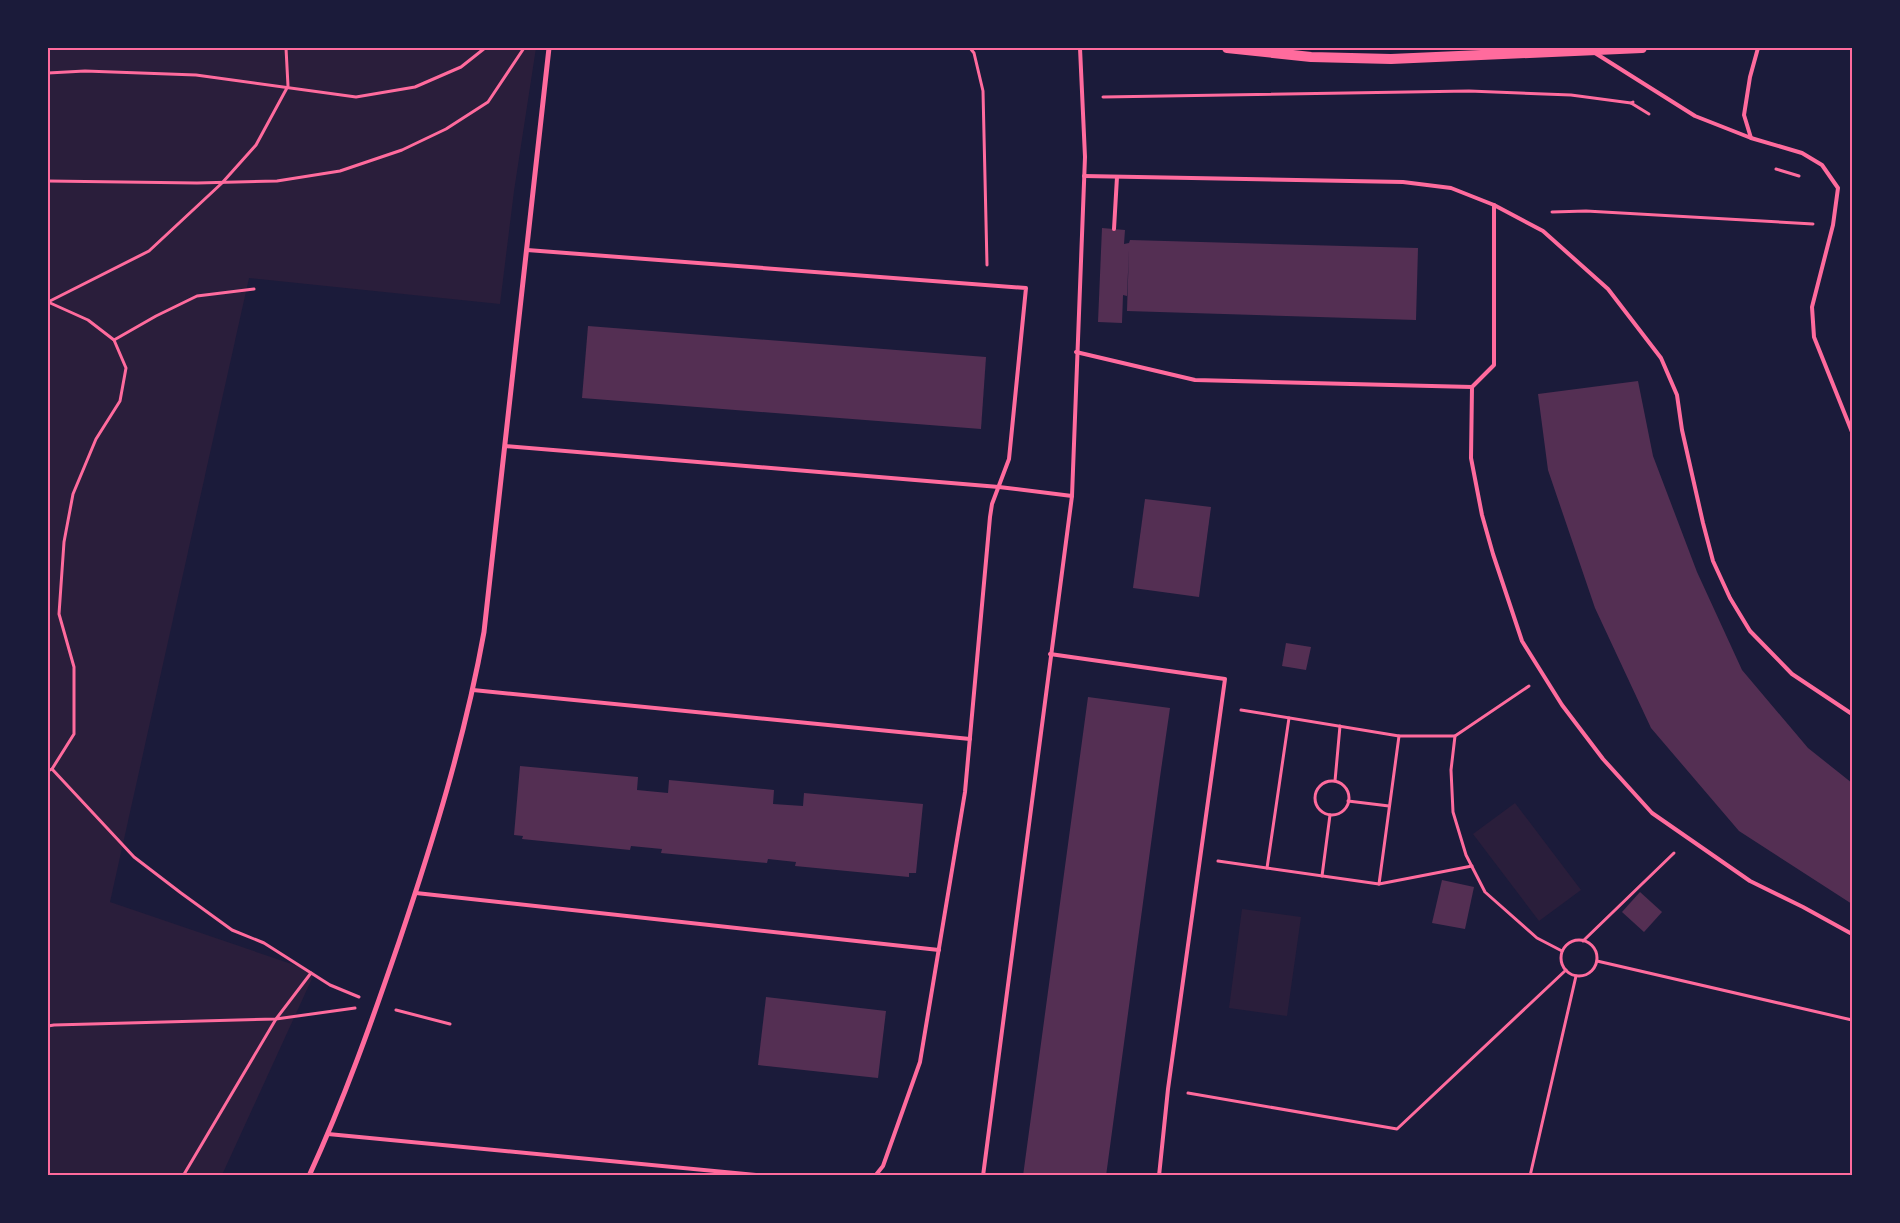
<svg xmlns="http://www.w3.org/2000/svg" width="1900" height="1223" font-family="'Open Sans',sans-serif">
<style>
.green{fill:#2a1e3b}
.building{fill:#542f53}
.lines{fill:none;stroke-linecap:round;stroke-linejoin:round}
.path{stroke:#ff6b9d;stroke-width:3}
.service{stroke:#ff6b9d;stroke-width:4}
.minor{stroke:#ff6b9d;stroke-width:5}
.secondary{stroke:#ff6b9d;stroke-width:10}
.neatline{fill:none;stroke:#ff6b9d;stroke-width:2}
</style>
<rect width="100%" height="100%" fill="#1b1b3a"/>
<g class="green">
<path d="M48,48h488l-22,143 -14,113 -251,-26 -139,624 205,70 -93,203h-174z"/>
<path d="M1515,803l66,87 -42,31 -66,-87z"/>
<path d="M1242,909l59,8 -14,99 -58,-8z"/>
</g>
<g class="building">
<path d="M1102,228l23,2 -1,14 5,-1 1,-3 288,8 -2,72 -289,-9 2,-62 -2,47 -4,-1 -1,28 -24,-1z"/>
<path d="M588,326l398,31 -5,72 -399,-31z"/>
<path d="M1638,381l15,75 44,116 45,98 66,78 44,35v121l-113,-73 -88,-103 -56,-120 -47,-138 -10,-76z"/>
<path d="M1145,499l66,8 -12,90 -66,-9z"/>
<path d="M1286,643l25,4 -5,23 -24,-4z"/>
<path d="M1088,697l82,11 -10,69 -54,399h-83z"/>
<path d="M520,766l118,11 -1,13 31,3 1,-13 105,10 -1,14 30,2 1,-13 119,11 -7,69h-7v4l-114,-11 1,-4 -28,-3 -1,4 -106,-10 1,-4 -31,-3 -1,4 -108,-11 1,-3 -9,-1z"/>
<path d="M1442,880l32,7 -9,42 -33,-6z"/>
<path d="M1640,892l22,20 -18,20 -22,-20z"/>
<path d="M766,997l120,14 -8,67 -120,-13z"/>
</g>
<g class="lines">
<g class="path">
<path d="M970,48l4,5 9,38 4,174"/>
<path d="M48,73l37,-2 111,4 160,22 59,-10 46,-20 24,-19"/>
<path d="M1103,97l366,-6 102,4 60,8"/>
<path d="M1633,102l-2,1 18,11"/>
<path d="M1776,169l23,7"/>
<path d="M48,181l149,2 80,-2 63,-10 62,-21 44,-21 42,-27 36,-54"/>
<path d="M1552,212l34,-1 227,13"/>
<path d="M48,302l101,-51 73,-68 34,-38 32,-59 -2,-38"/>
<path d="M114,340l42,-24 41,-20 57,-7"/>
<path d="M1529,686l-74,50 -4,34 2,42 13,43 19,37 52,46 25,13"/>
<path d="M1241,710l158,26h56"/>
<path d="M52,769l82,88 47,36 51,37 32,13 66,42 29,12"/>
<path d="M48,771l4,-2 22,-35v-67l-15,-53 5,-72 9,-48 23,-55 24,-38 6,-33 -12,-28 -26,-20 -40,-18"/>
<circle cx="1332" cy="798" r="17"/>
<path d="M1335,781l5,-55"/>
<path d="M1348,801l41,5"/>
<path d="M1218,861l161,23 93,-18"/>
<path d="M1267,868l22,-150"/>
<path d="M1322,876l8,-61"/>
<path d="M1379,884l20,-148"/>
<circle cx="1579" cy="958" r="18"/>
<path d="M1583,941l91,-88"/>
<path d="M1597,961l255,59"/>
<path d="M396,1010l54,14"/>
<path d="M48,1026l6,-1 222,-6 79,-11"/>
<path d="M1188,1093l209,36 169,-159"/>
<path d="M183,1176l93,-157 35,-46"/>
<path d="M1530,1176l46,-200"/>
</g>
<g class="service">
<path d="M1595,53l100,63 56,22 51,15 20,12 16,23 -5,37 -21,82 2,30 38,95"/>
<path d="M1751,138l-7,-23 6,-38 8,-29"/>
<path d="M1084,176l319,6 48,6 43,17 49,26 65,58 53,69 16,37 5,35 21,93 10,38 17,37 20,33 42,43 60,40"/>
<path d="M1114,229l3,-52"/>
<path d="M527,250l499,38 -17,171 -17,45 -2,13 -25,275 -45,270 -37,104 -8,10"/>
<path d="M1076,352l119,28 277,7 22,-22v-160"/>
<path d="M1472,387l-1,71 11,57 11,39 29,87 40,64 41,54 49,54 98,68 53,26 49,27"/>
<path d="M505,446l494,41 73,9"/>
<path d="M1050,654l175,25 -57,410 -9,87"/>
<path d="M473,690l497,49"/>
<path d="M416,893l523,57"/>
<path d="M328,1134l438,42"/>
<path d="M983,1176l89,-680 13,-339 -5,-109"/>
</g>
<path class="minor" d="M309,1176c35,-76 63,-155 90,-234 34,-101 66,-204 85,-310l65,-584"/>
<path class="secondary" d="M1227,48l84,9 80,2 251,-11"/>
</g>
<rect width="1900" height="1223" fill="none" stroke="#1b1b3a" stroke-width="98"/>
<rect x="49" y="49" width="1802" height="1125" class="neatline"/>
</svg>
